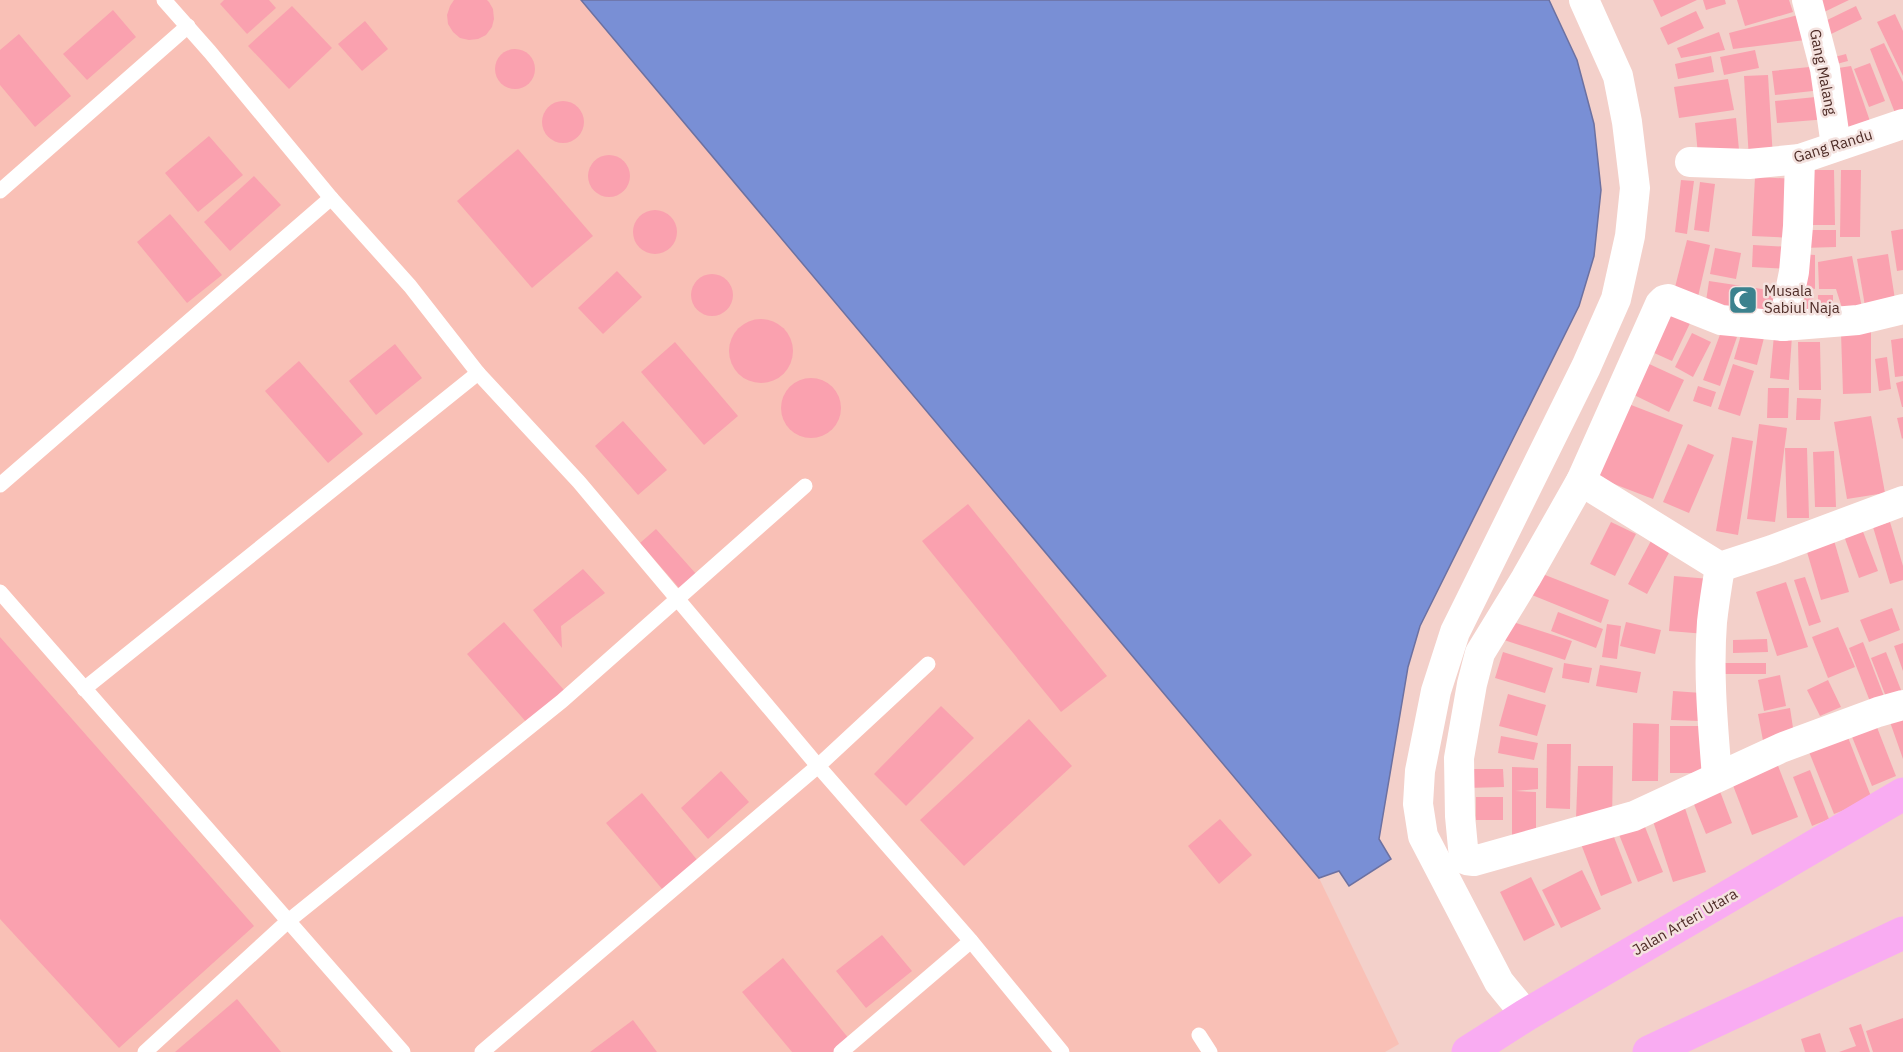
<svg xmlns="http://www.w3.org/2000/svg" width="1903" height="1052" font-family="'IBM Plex Sans',sans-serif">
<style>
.built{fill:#f9c0b6}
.water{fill:#798fd5;stroke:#6c71a1;stroke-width:1.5}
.building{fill:#faa1af}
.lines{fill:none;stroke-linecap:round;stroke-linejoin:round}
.lane{stroke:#fff;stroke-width:15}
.street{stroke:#fff;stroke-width:30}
.highway{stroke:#f9acf2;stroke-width:33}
.labels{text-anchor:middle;stroke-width:5;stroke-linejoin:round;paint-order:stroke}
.street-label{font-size:15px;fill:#4e2c27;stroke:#f4e2df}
.poi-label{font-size:15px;fill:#4e2c27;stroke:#f4e2df;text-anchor:start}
</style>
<rect width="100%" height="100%" fill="#f3d0ca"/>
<path class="built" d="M0,0h581l738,878 80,166 -14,8h-1385z"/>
<path class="water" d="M581,0h968l28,60 17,64 7,66 -7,66 -15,50 -159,320 -12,41 -29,172 12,20 -42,27 -10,-15 -20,7z"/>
<g class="building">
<path d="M224,0h45l7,8 -29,26 -27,-30z"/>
<path d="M454,0h33l2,2 4,7 1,10 -2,8 -6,8 -8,4 -9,1 -9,-2 -7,-6 -5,-8 -1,-9 3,-9z"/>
<path d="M1653,0h44l-36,17z"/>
<path d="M1703,0h22l1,4 -20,6z"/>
<path d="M1737,0h52l4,12 -48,14z"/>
<path d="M1819,0h30l-29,14z"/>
<path d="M292,6l40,42 -43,41 -41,-43z"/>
<path d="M1856,6l6,13 -35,17 -6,-13z"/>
<path d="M113,10l23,27 -49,43 -24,-26z"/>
<path d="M1696,11l8,17 -36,17 -8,-17z"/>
<path d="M1895,14l8,17v45l-26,-54z"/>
<path d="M1798,15l7,25 -72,9 -4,-16z"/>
<path d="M365,21l23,28 -26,22 -24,-27z"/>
<path d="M1719,32l6,18 -44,8 -4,-10z"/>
<path d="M19,34l52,62 -36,31 -35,-42v-35z"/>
<path d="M1884,43l19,39v33l-6,3 -27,-69z"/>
<circle cx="515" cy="69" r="20"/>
<path d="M1755,50l4,18 -35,7 -4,-18z"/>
<path d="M1846,54l2,7 -19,5 -2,-7z"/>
<path d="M1711,56l3,16 -36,7 -3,-15z"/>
<path d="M1870,63l15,38 -16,6 -15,-38z"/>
<path d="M1819,66l3,24 -47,5 -3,-24z"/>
<path d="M1851,66l21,61 -29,5 -11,-63z"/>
<path d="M1768,75l5,84 -24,1 -5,-84z"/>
<path d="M1728,79l6,31 -55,8 -5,-31z"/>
<path d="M1826,96l2,23 -51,4 -2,-22z"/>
<circle cx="563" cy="122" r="21"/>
<path d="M1736,118l3,32 -41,5 -3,-32z"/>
<path d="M209,136l34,39 -45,37 -33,-39z"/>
<path d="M518,149l75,87 -61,52 -75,-87z"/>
<circle cx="609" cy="176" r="21"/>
<path d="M1802,170h32l1,55h-32z"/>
<path d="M1841,170h20l-1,67h-20z"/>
<path d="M254,176l27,29 -51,46 -26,-29z"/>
<path d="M1755,177l41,2 -2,59 -42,-2z"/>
<path d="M1681,180l13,1 -7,53 -12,-2z"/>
<path d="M1700,182l15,2 -6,48 -15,-2z"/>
<circle cx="655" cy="232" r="22"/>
<path d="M170,214l52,61 -35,28 -50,-61z"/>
<path d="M1903,229v41l-6,1 -6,-40z"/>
<path d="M1802,230h34v17l-34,1z"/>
<path d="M1687,240l23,5 -13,56 -24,-6z"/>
<path d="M1753,245l39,2 -1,22 -39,-2z"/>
<path d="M1715,248l26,5 -5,26 -26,-5z"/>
<path d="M1800,254l15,1v34l-17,-4z"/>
<path d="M1888,254l8,52 -30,6 -9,-53z"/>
<path d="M1852,256l10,52 -19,3 -7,-22h-17l-1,-27z"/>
<path d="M617,271l25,26 -39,37 -25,-26z"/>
<circle cx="712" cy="295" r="21"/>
<path d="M1709,281l72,11 -4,27 -72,-11z"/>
<path d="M1797,292l16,1 -2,25 -16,-2z"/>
<rect x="1818" y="295" width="15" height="19"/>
<path d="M1673,307l20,10 -21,44 -20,-9z"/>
<circle cx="761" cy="351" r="32"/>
<path d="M1743,328l22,6 -8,31 -23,-6z"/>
<path d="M1721,332l16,5 -17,49 -17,-6z"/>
<path d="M1871,332v61l-28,1 -2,-61z"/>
<path d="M1692,333l19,9 -18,35 -18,-10z"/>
<path d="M1774,335l18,1 -3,44 -19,-2z"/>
<path d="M1903,338v38l-8,1 -4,-37z"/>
<path d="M675,342l63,74 -34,29 -63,-73z"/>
<path d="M1798,342h22l1,48h-22z"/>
<path d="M395,344l27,34 -46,37 -27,-34z"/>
<path d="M1887,357l4,32 -12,2 -4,-32z"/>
<path d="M299,361l64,73 -35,29 -63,-72z"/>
<path d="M1647,363l37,17 -15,32 -37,-18z"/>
<path d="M1733,364l21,7 -14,45 -22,-7z"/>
<circle cx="811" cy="408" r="30"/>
<path d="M1903,381v26h-1l-6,-24z"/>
<path d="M1698,386l18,6 -5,15 -18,-6z"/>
<path d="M1768,388h21l-1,30h-21z"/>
<path d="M1797,398l24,1 -1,21h-24z"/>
<path d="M1626,403l57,22 -30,74 -57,-22z"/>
<path d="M1871,416l14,77 -38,6 -13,-77z"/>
<path d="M1903,417v21l-1,1 -5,-21z"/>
<path d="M623,421l44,49 -29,25 -43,-49z"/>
<path d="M1759,424l28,4 -12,94 -28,-3z"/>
<path d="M1732,437l21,4 -15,94 -22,-4z"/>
<path d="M1688,444l26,11 -25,58 -26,-11z"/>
<path d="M1785,448h22l2,70h-22z"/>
<path d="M1834,451l2,56h-21l-2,-55z"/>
<path d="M968,504l139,172 -46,36 -139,-171z"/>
<path d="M1611,522l25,12 -21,42 -25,-12z"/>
<path d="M1890,522l13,44v14l-13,4 -17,-57z"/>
<path d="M656,529l41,46 -16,15 -41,-47z"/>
<path d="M1862,529l16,42 -19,7 -15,-42z"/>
<path d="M1833,537l16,55 -28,8 -16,-55z"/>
<path d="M1652,539l19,10 -24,45 -19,-10z"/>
<path d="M583,569l22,24 -44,33 1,22 -29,-38z"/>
<path d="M1540,573l69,27 -8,23 -69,-28z"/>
<path d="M1674,576l36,3 -4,55 -37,-3z"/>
<path d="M1805,577l16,45 -12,4 -15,-46z"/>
<path d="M1786,582l22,65 -31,9 -21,-64z"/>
<path d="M1892,608l8,22 -31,12 -9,-22z"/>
<path d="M1558,612l45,17 -7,19 -45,-17z"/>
<path d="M1507,620l65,21 -7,19 -64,-21z"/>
<path d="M504,622l60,68 -37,33 -60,-69z"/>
<path d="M1626,622l35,8 -6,24 -35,-8z"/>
<path d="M1607,624l14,2 -4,33 -15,-2z"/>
<path d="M1838,627l17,40 -27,11 -16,-41z"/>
<path d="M0,637l254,289 -135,122 -119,-129z"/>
<path d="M1767,639l1,13 -35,1v-13z"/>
<path d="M1863,642l24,62 -14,5 -24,-61z"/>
<path d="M1903,643v28l-9,-25z"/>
<path d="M1503,652l50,16 -8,25 -50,-15z"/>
<path d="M1886,652l17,43 -15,7 -17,-44z"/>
<path d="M1564,663l28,5 -3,15 -27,-5z"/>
<rect x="1723" y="663" width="43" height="11"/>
<path d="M1600,665l41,7 -4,21 -41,-7z"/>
<path d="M1780,675l6,31 -22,5 -6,-31z"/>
<path d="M1828,680l13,27 -21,9 -13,-26z"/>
<path d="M1673,691l29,2 -2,28 -29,-1z"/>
<path d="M1508,694l38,11 -9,31 -38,-10z"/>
<path d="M941,706l33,32 -68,68 -32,-32z"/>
<path d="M1790,708l5,33 -31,5 -6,-32z"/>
<path d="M1873,717l23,59 -24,10 -24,-59z"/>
<path d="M1903,717v42l-13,-37z"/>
<path d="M1029,719l43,47 -108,100 -44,-46z"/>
<path d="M1633,723l26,1 -1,57h-26z"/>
<path d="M1670,726h36l1,47h-37z"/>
<path d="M1844,727l28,72 -38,15 -29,-72z"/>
<path d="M1501,736l37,7 -4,17 -36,-7z"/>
<path d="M1547,744h24l-1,65 -24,-1z"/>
<path d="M1775,758l23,59 -46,18 -23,-60z"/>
<path d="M1578,766h35l-1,53 -36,-1z"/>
<path d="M1512,767l26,1v21l-23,2 21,1v45h-24z"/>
<path d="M1466,769h37l1,18 -38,1z"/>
<path d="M1810,770l19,49 -17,7 -19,-49z"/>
<path d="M721,771l28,31 -41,37 -27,-31z"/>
<path d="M1718,786l14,37 -26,11 -15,-37z"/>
<path d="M642,793l56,68 -35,29 -57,-67z"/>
<rect x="1476" y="797" width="27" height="23"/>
<path d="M1684,805l22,67 -33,10 -22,-67z"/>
<path d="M1220,819l32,36 -33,29 -31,-38z"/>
<path d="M1643,822l20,50 -25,10 -20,-50z"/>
<path d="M1612,832l20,51 -31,13 -20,-52z"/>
<path d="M1582,870l19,39 -40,19 -19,-38z"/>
<path d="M1531,877l24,48 -31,16 -24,-49z"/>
<path d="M882,935l30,36 -46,37 -30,-37z"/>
<path d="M783,958l67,82 -15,12h-43l-50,-60z"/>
<path d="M237,999l44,53h-106z"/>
<path d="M1903,1018v34h-30l-7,-21z"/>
<path d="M633,1020l24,32h-67z"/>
<path d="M1861,1024l9,28h-31l17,-6 -7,-18z"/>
<path d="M1820,1033l6,19h-21l-4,-13z"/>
</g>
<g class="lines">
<g class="lane">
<path d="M164,0l46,52 121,146 79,88 68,87 101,109 239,284 153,175 91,111"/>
<path d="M0,191l188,-165"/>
<path d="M0,485l331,-287"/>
<path d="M0,592l403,460"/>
<path d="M84,689l394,-316"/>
<path d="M1199,1035l11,17"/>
<path d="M145,1052l142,-130 275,-221 243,-215"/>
<path d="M482,1052l336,-286 110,-102"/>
<path d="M841,1052l130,-111"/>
</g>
<g class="street">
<path d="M1807,0l18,69 11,77"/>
<path d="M1690,162l59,2 51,-5 103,-35"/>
<path d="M1903,309l-45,11 -75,6 -62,-6 -53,-21 -4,1 -4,4 -79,177 -55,97 -46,75 -8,31 -13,74 1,58 4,42 2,2 8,1 160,-45 147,-68 97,-36 25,-7"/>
<path d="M1783,326l11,-54 4,-46 2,-67"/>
<path d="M1581,481l139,86 52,-17 131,-49"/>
<path d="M1717,777c-4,-51 -9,-103 -5,-155 2,-18 5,-37 8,-55"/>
<path d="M1526,1015l-27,-33 -76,-146 -5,-32 2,-33 16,-80 19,-59 131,-265 30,-68 14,-63 5,-48 -8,-66 -9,-46 -34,-76"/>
</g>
<g class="highway">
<path d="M1468,1052l58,-37 377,-221"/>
<path d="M1649,1052l254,-119"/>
</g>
</g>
<defs>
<g id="mosque-square" transform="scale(1.5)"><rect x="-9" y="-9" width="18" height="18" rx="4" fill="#3c828e" stroke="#f4e2df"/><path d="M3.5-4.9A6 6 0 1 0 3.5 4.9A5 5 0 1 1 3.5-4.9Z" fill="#fff"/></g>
</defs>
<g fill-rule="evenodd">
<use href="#mosque-square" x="1743" y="300"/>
</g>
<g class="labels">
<g class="street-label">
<text transform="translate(1823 72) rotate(79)" y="5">Gang Malang</text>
<text transform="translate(1833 146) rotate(-17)" y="5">Gang Randu</text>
<text transform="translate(1685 922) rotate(-30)" y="5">Jalan Arteri Utara</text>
</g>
<g class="poi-label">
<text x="1764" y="296">Musala<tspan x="1764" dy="17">Sabiul Naja</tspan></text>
</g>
</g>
</svg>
